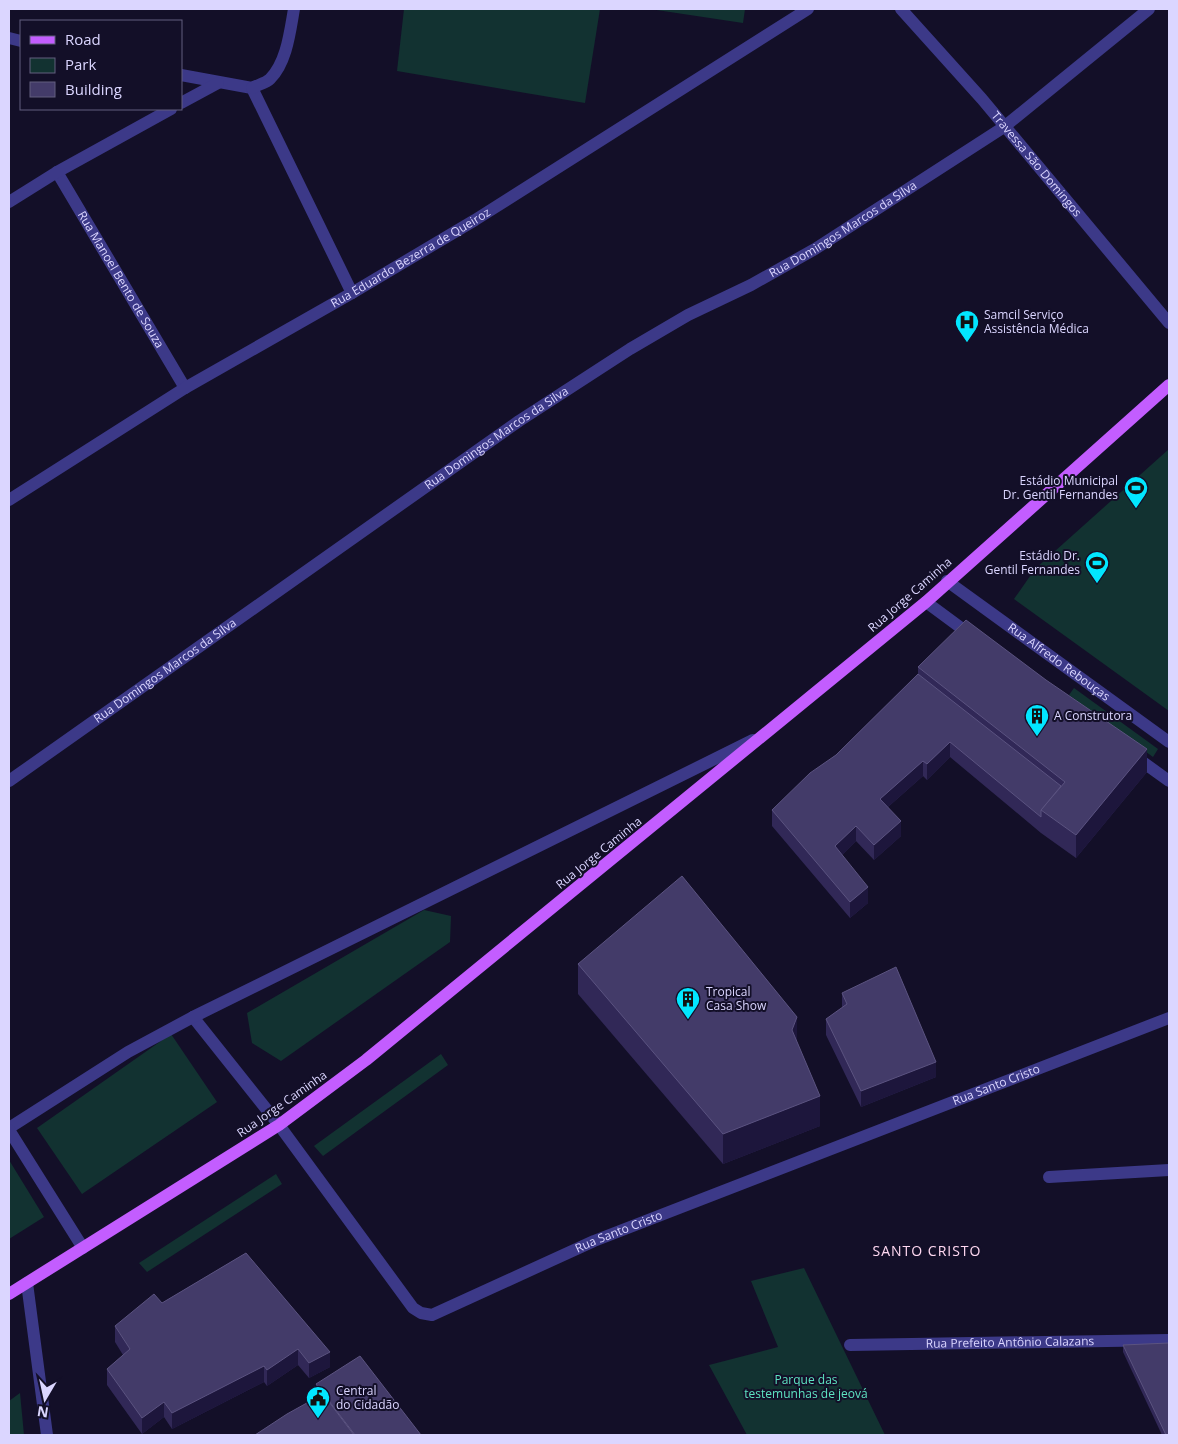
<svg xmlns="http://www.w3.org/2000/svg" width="1178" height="1444" font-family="'Open Sans',sans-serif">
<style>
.green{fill:#123231}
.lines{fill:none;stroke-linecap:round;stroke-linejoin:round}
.minor{stroke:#3c3988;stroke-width:12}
.major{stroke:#c35dff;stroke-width:12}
.wall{fill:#312857}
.shaded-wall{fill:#1d163c}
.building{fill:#433b69;stroke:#5b5380}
.labels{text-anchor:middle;stroke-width:4;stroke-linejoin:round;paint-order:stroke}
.street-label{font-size:12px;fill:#dbd6ff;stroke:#130f28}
.poi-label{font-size:12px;fill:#dbd6ff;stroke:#130f28;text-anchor:start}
.park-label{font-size:12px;fill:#5ee3c2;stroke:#130f28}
.neighbourhood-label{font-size:14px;letter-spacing:1px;fill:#ffd8f1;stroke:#130f28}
</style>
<rect width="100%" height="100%" fill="#130f28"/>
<g class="green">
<path d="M404,9h196l-15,94 -188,-32z"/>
<path d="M650,9h95l-2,14z"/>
<path d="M1169,449v262l-155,-112 21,-30z"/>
<path d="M1074,688l84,61 -5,8 -84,-62z"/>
<path d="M424,910l27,6 -1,26 -169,119 -29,-18 -5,-30z"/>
<path d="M171,1034l46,68 -135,92 -45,-66z"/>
<path d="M441,1054l7,11 -125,91 -9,-10z"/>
<path d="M9,1160l35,57 -35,22z"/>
<path d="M276,1174l6,10 -135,88 -8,-9z"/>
<path d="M804,1268l81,167h-138l-38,-70 69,-18 -27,-66z"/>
<path d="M20,1393l4,42h-15v-34z"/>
</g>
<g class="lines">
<g class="minor">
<path id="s1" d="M901,9l81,90 187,224"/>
<path d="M9,38l12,3"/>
<path d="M181,75l71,13"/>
<path d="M252,88l100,205"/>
<path d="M252,88c5,-3 14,-5 18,-9 17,-17 20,-48 24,-70"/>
<path d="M181,103l37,-20"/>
<path id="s2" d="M57,172l128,216"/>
<path d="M9,202l48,-30 114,-63"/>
<path id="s3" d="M9,500l176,-112 167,-95 123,-73 333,-211"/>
<path id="s4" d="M947,581l222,161"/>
<path d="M926,602l46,34"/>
<path d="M1133,755l36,26"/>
<path id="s5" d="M9,781l510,-360 111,-72 58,-34 63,-30 64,-36 189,-122 145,-118"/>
<path id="s6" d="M193,1017l86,108 134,183 8,5 11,2 162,-74 575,-223"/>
<path d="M9,1128l119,-76 65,-35 560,-277"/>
<path d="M9,1130l74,118"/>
<path d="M1049,1177l120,-7"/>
<path d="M27,1283l20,152"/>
<path id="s7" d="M850,1345l319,-5"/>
</g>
<path class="major" d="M9,1294l270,-169 87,-65 560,-458 243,-217"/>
</g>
<g class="wall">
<path d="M918,667l229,105 -71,86 -35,-25 -91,-76 -23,23 -4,-4 -35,31 13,29 -27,24 -18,-19 -14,14 26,48 -18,15 -78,-92v-16l64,-55 82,-81z"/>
<path d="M578,964l219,78 23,84 -97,38 -145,-170z"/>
<path d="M842,993l94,84 -75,30 -35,-72v-16l16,-11z"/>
<path d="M246,1253l84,114 -21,11 -11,-13 -31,21 -3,-4 -92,47 -8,-12 -22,17 -35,-49v-16l16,-14 -8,-13v-16l47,-23z"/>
<path d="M1123,1345l46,90h-7l-39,-83z"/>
<path d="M316,1384l105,51h-166l64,-39 -3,-4z"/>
</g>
<g class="shaded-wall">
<path d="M950,742v15l-23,23v-16z"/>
<path d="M1147,749v23l-71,86v-23z"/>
<path d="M923,761v15l-43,38v-15z"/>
<path d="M901,821v15l-27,24v-15z"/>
<path d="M856,826v15l-21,21v-16z"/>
<path d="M868,887v16l-18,15v-16z"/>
<path d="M797,1017v30l-5,-17z"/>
<path d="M936,1062v15l-75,30v-16z"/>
<path d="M820,1096v30l-97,38v-30z"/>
<path d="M298,1349v16l-31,21v-16z"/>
<path d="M330,1352v15l-21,11v-15z"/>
<path d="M264,1366v16l-92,47v-16z"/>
<path d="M164,1402v15l-22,17v-16z"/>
</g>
<g class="building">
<path d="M966,620l80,60 101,69 -71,86 -35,-25 24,-28 -147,-115z"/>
<path d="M918,674l143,112 -20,24v7l-91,-75 -23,22 -4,-3 -43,38 21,22 -27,24 -18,-19 -21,20 33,41 -18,15 -78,-92 38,-37 26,-18z"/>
<path d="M682,876l115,141 -5,13 28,66 -97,38 -145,-170z"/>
<path d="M896,967l40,95 -75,29 -35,-72 21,-15 -5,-11z"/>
<path d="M246,1253l84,99 -21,11 -11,-14 -31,21 -3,-4 -92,47 -8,-11 -22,16 -35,-49 23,-20 -15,-23 39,-32 8,9z"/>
<path d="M1169,1343v92h-3l-43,-90z"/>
<path d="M360,1356l61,79h-66l-39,-51z"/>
<path d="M323,1394l31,41h-99l32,-21z"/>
</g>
<defs>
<g id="hospital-pin" transform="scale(1.25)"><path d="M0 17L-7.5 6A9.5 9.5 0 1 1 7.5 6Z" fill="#02e6ff" stroke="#130f28"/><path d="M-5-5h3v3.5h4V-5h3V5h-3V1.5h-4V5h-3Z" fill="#111"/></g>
<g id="stadium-pin" transform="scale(1.25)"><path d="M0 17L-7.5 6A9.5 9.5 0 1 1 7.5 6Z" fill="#02e6ff" stroke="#130f28"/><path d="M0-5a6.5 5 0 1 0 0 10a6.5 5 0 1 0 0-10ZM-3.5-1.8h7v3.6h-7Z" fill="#111"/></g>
<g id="building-pin" transform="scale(1.25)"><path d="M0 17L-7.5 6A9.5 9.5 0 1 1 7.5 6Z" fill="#02e6ff" stroke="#130f28"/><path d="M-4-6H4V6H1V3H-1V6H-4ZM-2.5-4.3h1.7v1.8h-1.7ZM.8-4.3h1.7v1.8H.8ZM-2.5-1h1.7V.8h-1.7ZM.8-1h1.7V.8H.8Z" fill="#111"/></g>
<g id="civic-pin" transform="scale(1.25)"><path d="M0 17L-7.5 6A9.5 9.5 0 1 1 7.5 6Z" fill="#02e6ff" stroke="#130f28"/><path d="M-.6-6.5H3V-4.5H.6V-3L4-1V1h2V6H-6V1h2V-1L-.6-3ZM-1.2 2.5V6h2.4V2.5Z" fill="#111"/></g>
</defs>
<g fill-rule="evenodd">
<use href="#hospital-pin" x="967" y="322"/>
<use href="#stadium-pin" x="1136" y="488"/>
<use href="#stadium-pin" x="1097" y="563"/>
<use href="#building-pin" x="1037" y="716"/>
<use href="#building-pin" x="688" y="999"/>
<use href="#civic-pin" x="318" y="1398"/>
</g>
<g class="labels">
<g class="street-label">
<text dy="4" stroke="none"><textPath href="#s1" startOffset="206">Travessa São Domingos</textPath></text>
<text dy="4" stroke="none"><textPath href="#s5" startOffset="1001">Rua Domingos Marcos da Silva</textPath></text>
<text dy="4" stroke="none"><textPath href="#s3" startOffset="469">Rua Eduardo Bezerra de Queiroz</textPath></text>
<text dy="4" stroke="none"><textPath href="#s2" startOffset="125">Rua Manoel Bento de Souza</textPath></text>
<text dy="4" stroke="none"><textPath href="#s5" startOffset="596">Rua Domingos Marcos da Silva</textPath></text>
<text transform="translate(910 595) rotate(-41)" y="4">Rua Jorge Caminha</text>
<text dy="4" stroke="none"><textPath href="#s4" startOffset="138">Rua Alfredo Rebouças</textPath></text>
<text dy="4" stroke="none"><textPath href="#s5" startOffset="191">Rua Domingos Marcos da Silva</textPath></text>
<text transform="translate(599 853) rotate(-39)" y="4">Rua Jorge Caminha</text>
<text dy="4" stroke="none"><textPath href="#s6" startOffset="995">Rua Santo Cristo</textPath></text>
<text transform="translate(282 1104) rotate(-35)" y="4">Rua Jorge Caminha</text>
<text dy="4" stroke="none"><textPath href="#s6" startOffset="590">Rua Santo Cristo</textPath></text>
<text dy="4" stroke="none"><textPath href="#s7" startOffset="160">Rua Prefeito Antônio Calazans</textPath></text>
</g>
<g class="poi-label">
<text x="984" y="319">Samcil Serviço<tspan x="984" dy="14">Assistência Médica</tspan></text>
<text x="1118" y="485" text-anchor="end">Estádio Municipal<tspan x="1118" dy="14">Dr. Gentil Fernandes</tspan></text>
<text x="1080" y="560" text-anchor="end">Estádio Dr.<tspan x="1080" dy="14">Gentil Fernandes</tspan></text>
<text x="1054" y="720">A Construtora</text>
<text x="706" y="996">Tropical<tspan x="706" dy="14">Casa Show</tspan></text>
<text x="336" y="1395">Central<tspan x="336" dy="14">do Cidadão</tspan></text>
</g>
<g class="park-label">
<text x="806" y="1384">Parque das<tspan x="806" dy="14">testemunhas de jeová</tspan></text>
</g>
<g class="neighbourhood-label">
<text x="927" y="1256">SANTO CRISTO</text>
</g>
</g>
<rect width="1178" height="1444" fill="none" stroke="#dbd6ff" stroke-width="20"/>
<rect x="20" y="20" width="162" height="90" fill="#130f28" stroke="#635f7e"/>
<rect x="30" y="36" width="25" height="8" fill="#c35dff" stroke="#635f7e"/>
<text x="65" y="45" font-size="15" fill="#dbd6ff">Road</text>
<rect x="30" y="58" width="25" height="15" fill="#123231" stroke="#635f7e"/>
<text x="65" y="70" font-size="15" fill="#dbd6ff">Park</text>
<rect x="30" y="82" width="25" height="15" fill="#433b69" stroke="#635f7e"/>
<text x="65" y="95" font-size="15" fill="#dbd6ff">Building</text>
<g transform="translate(45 1399) rotate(189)" stroke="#130f28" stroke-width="4" paint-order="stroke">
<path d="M0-4L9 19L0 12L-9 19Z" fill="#dbd6ff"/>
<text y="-8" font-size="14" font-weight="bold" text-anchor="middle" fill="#dbd6ff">N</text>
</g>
</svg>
